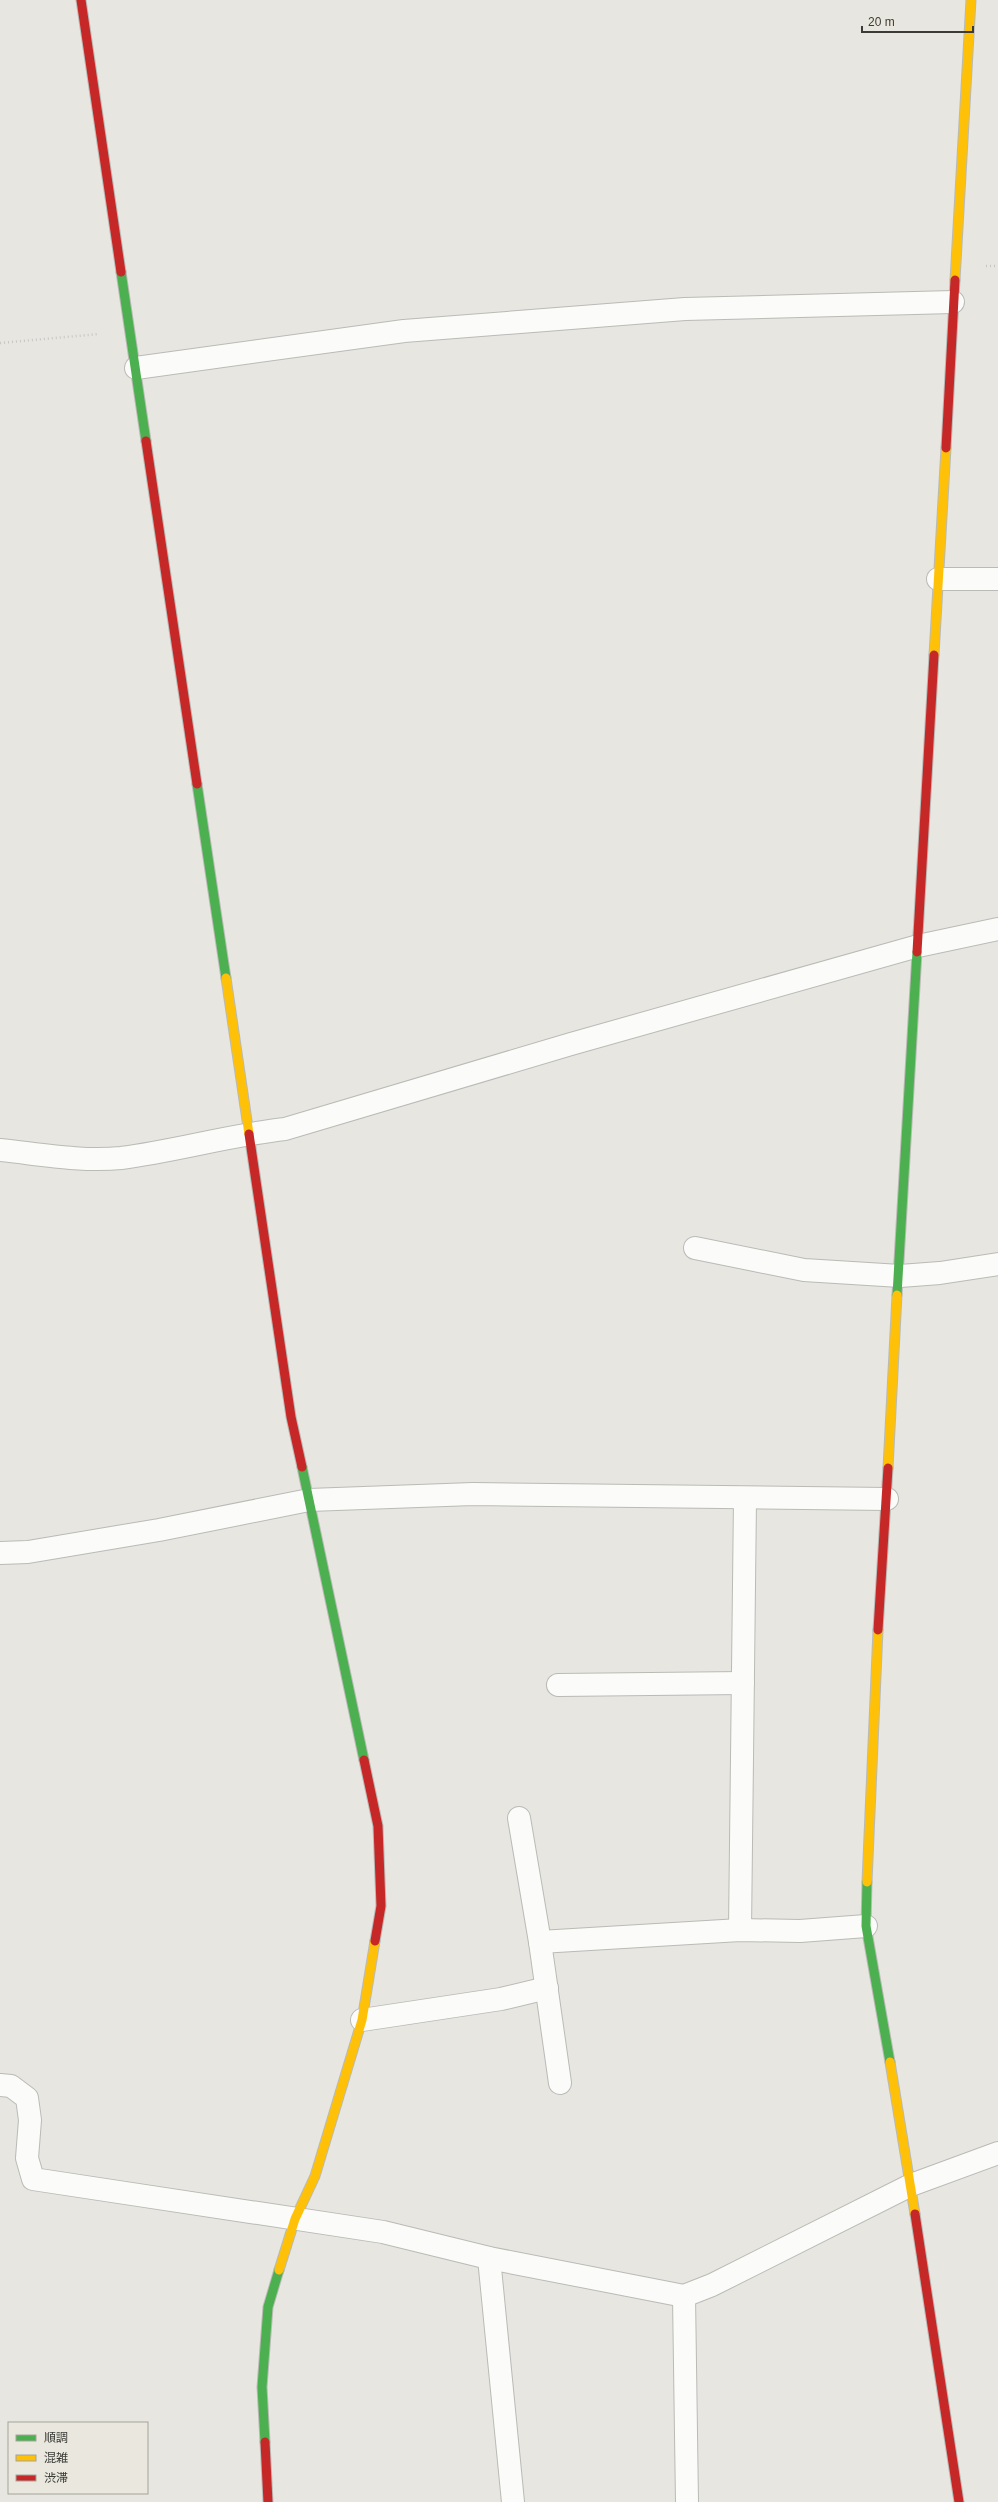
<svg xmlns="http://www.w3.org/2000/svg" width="998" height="2502" font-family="Helvetica,'Noto Sans JP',sans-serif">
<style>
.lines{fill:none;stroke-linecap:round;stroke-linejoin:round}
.street-casing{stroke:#babab6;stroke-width:24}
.fast-casing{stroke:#babab6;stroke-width:11}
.slow-casing{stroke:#babab6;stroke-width:11}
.jam-casing{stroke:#babab6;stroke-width:11}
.path{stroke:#c6c6c4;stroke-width:2.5;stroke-dasharray:1 3;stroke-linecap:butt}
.street{stroke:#fbfbfa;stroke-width:22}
.fast{stroke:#4caf50;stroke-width:9}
.slow{stroke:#ffc107;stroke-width:9}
.jam{stroke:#c62828;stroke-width:9}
</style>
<rect width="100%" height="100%" fill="#e7e6e1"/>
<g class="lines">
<g class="street-casing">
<g id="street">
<path d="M136,368l268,-37 281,-22 268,-7"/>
<path d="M938,579h60"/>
<path d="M0,1150c39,4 82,12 121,8 55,-7 109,-23 164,-29l286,-85 347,-98 80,-17"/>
<path d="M695,1248l109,22 96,6 40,-3 58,-9"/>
<path d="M0,1553l28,-1 131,-22 150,-30 164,-6 414,5"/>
<path d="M558,1685l185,-2"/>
<path d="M519,1818l21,124 20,141"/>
<path d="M740,1930l5,-431"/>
<path d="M540,1942l200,-12 60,1 66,-5"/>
<path d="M362,2020l139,-21 46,-11"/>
<path d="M0,2085l11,1 16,12 3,22 -3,38 6,21 350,53 106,26 195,38 28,-11 199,-100 87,-32"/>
<path d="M489,2258l24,244"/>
<path d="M684,2296l3,206"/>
</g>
</g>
<g class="fast-casing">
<g id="fast">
<path d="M121,272l25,169"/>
<path d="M197,784l29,194"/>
<path d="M897,1295l20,-343"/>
<path d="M302,1467l62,293"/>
<path d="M867,1882l-1,44 24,136"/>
<path d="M265,2442l-3,-55 6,-80 11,-37"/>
</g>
</g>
<g class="slow-casing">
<g id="slow">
<path d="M955,280l16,-280"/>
<path d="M934,655l12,-207"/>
<path d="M226,978l23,156"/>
<path d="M888,1468l9,-173"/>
<path d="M867,1882l11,-252"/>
<path d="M890,2062l25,152"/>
<path d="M279,2270l16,-51 20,-43 47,-156 13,-79"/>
</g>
</g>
<g class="jam-casing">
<g id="jam">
<path d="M81,0l40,272"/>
<path d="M146,441l51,343"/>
<path d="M946,448l9,-168"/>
<path d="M917,952l17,-297"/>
<path d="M249,1134l42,283 11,50"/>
<path d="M878,1630l10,-162"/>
<path d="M364,1760l14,66 3,80 -6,35"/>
<path d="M915,2214l44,288"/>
<path d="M265,2442l3,60"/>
</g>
</g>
<g class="path">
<path d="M986,266h12"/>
<path d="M0,343l99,-9"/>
</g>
<use href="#street" class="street"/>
<use href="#fast" class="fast"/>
<use href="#slow" class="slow"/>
<use href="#jam" class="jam"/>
</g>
<rect x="8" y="2422" width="140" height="72" fill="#eae8de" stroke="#a4a39b"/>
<rect x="16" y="2435" width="20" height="6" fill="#4caf50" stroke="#a4a39b"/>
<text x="44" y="2442" font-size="12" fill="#3b3b37">順調</text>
<rect x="16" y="2455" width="20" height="6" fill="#ffc107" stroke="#a4a39b"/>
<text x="44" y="2462" font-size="12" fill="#3b3b37">混雑</text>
<rect x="16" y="2475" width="20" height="6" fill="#c62828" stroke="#a4a39b"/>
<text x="44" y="2482" font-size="12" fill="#3b3b37">渋滞</text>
<path d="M862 26v6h111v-6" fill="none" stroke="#3b3b37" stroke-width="2"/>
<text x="868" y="26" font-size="12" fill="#3b3b37" stroke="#eae8de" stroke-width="3" paint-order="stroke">20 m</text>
</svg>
